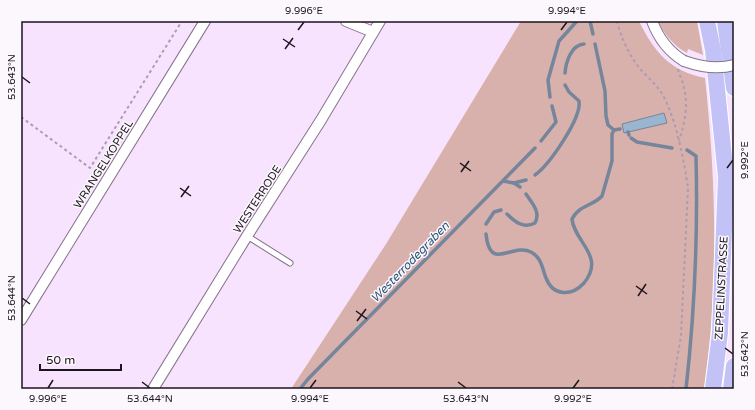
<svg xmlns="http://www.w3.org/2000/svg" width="755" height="410" font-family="'Varela Round',sans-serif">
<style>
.green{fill:#d8b1ac}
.water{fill:#9bb5d0;stroke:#75859b}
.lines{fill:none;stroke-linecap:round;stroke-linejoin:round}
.stream{stroke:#75859b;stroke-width:3.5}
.service-casing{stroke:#86748c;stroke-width:7}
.minor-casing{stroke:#86748c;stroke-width:12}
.trunk-casing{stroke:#fff;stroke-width:18}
.path{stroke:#ad9cb1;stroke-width:2;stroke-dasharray:3 3;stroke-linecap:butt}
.service{stroke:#fff;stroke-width:5}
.minor{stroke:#fff;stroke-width:10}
.trunk{stroke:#c2c2f7;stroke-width:16}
.minor-bridge-casing{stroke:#86748c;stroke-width:12;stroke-linecap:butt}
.minor-bridge{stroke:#fff;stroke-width:10}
.ticks{fill:none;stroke:#1c151e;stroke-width:1.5}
.labels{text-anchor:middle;stroke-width:3;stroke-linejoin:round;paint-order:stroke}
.street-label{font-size:11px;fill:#1c151e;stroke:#fbf7fc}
.water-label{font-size:12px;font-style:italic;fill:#2f567c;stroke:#fbf7fc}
.neatline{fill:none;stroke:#1c151e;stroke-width:1.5}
.ticks-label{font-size:10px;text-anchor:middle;fill:#1c151e}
</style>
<rect width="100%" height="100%" fill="#f8e3fe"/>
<g class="green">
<path d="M521,21h118c15,31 31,50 66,57 11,103 14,208 -1,311h-413l95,-145z"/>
<path d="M658,21h39l6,34 -15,-6 -1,4c-13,-7 -23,-19 -29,-32z"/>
</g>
<path class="water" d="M664,113l3,10 -43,10 -2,-9z"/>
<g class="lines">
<g class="stream">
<path d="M590,21l3,13"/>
<path d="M595,44l10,47 1,25 2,9 6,5"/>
<path d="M565,73c1,-11 6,-28 19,-29"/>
<path d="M550,97l-2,-17 11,-39 18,-20"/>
<path d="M628,132l1,3"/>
<path d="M631,138l6,4 35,6"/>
<path d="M541,141l15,-19 -4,-16"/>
<path d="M535,175c14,-10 47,-57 44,-74l-10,-9 -4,-7"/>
<path d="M503,181l11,2 12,-3"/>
<path d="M514,183l6,4"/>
<path d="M507,214c8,8 17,15 28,9 6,-11 -3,-20 -9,-29"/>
<path d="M486,224l8,-12 7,-2"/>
<path d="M486,234c4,39 26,8 45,18 11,6 11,16 15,26 7,18 25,19 38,5 22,-27 -10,-41 -12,-64 7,-14 21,-13 30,-23l10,-35v-27l2,-4 6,-1"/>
<path d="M300,389l8,-10 227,-231"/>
<path d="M686,389c9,-80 12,-153 10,-233l-9,-6"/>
</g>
<g class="service-casing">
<path id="service" d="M247,236l43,27"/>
</g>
<g class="minor-casing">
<g id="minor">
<path d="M346,21l27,11"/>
<path d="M652,21c6,16 17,31 32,40"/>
<path d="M21,320l184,-299"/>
<path d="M153,389l94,-153 74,-116 59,-99"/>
</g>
</g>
<g class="trunk-casing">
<g id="trunk">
<path d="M707,21l6,29 13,127 -6,156 -7,56"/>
<path d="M725,21l9,67"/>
<path d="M731,389l3,-23"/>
</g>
</g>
<g class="path">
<path d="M617,21c4,17 13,36 24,49 6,6 12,12 17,18 17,22 26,73 30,100l-7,148 -9,53"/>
<path d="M678,69c1,6 4,10 5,15 6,19 2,38 -4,57"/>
<path d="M21,117l69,51 92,-147"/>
</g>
<use href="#service" class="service"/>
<use href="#minor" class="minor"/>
<use href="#trunk" class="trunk"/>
<g class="minor-bridge-casing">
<path id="minor-bridge" d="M684,61c17,6 33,9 50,4"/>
</g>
<use href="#minor-bridge" class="minor-bridge"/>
</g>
<path class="ticks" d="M298,30l6,-8M561,30l6,-8M283,39l12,8M285,49l8,-11M22,77l8,6M460,163l11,8M727,168l6,-8M461,172l8,-11M180,188l11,8M181,197l8,-11M636,286l11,8M638,296l8,-12M22,298l8,6M356,311l11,8M357,321l9,-12M725,348l8,6M142,382l8,6M458,382l8,6M48,388l5,-8M310,388l6,-8M573,388l6,-8"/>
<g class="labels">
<g class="street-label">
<text transform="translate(103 164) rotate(-58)" y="4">WRANGELKOPPEL</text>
<text transform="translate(257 199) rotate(-57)" y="4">WESTERRODE</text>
<text transform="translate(721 288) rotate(-87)" y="4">ZEPPELINSTRASSE</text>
</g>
<g class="water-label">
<text transform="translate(410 262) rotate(-46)" y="4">Westerrodegraben</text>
</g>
</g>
<rect width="755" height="410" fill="none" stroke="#fbf7fc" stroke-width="44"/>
<path d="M40 364v6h81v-6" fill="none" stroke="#1c151e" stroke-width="2"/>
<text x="46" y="364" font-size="12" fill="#1c151e" stroke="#fbf7fc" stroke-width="3" paint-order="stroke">50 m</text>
<rect x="22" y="22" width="711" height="366" class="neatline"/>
<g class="ticks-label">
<text x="304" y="14">9.996°E</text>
<text x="567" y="14">9.994°E</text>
<text transform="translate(11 77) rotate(-90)" y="4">53.643°N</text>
<text transform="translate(744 160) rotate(-90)" y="4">9.992°E</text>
<text transform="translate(11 298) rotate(-90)" y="4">53.644°N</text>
<text transform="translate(744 354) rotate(-90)" y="4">53.642°N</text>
<text x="48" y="402">9.996°E</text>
<text x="150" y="402">53.644°N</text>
<text x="310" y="402">9.994°E</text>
<text x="466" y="402">53.643°N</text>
<text x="573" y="402">9.992°E</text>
</g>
</svg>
